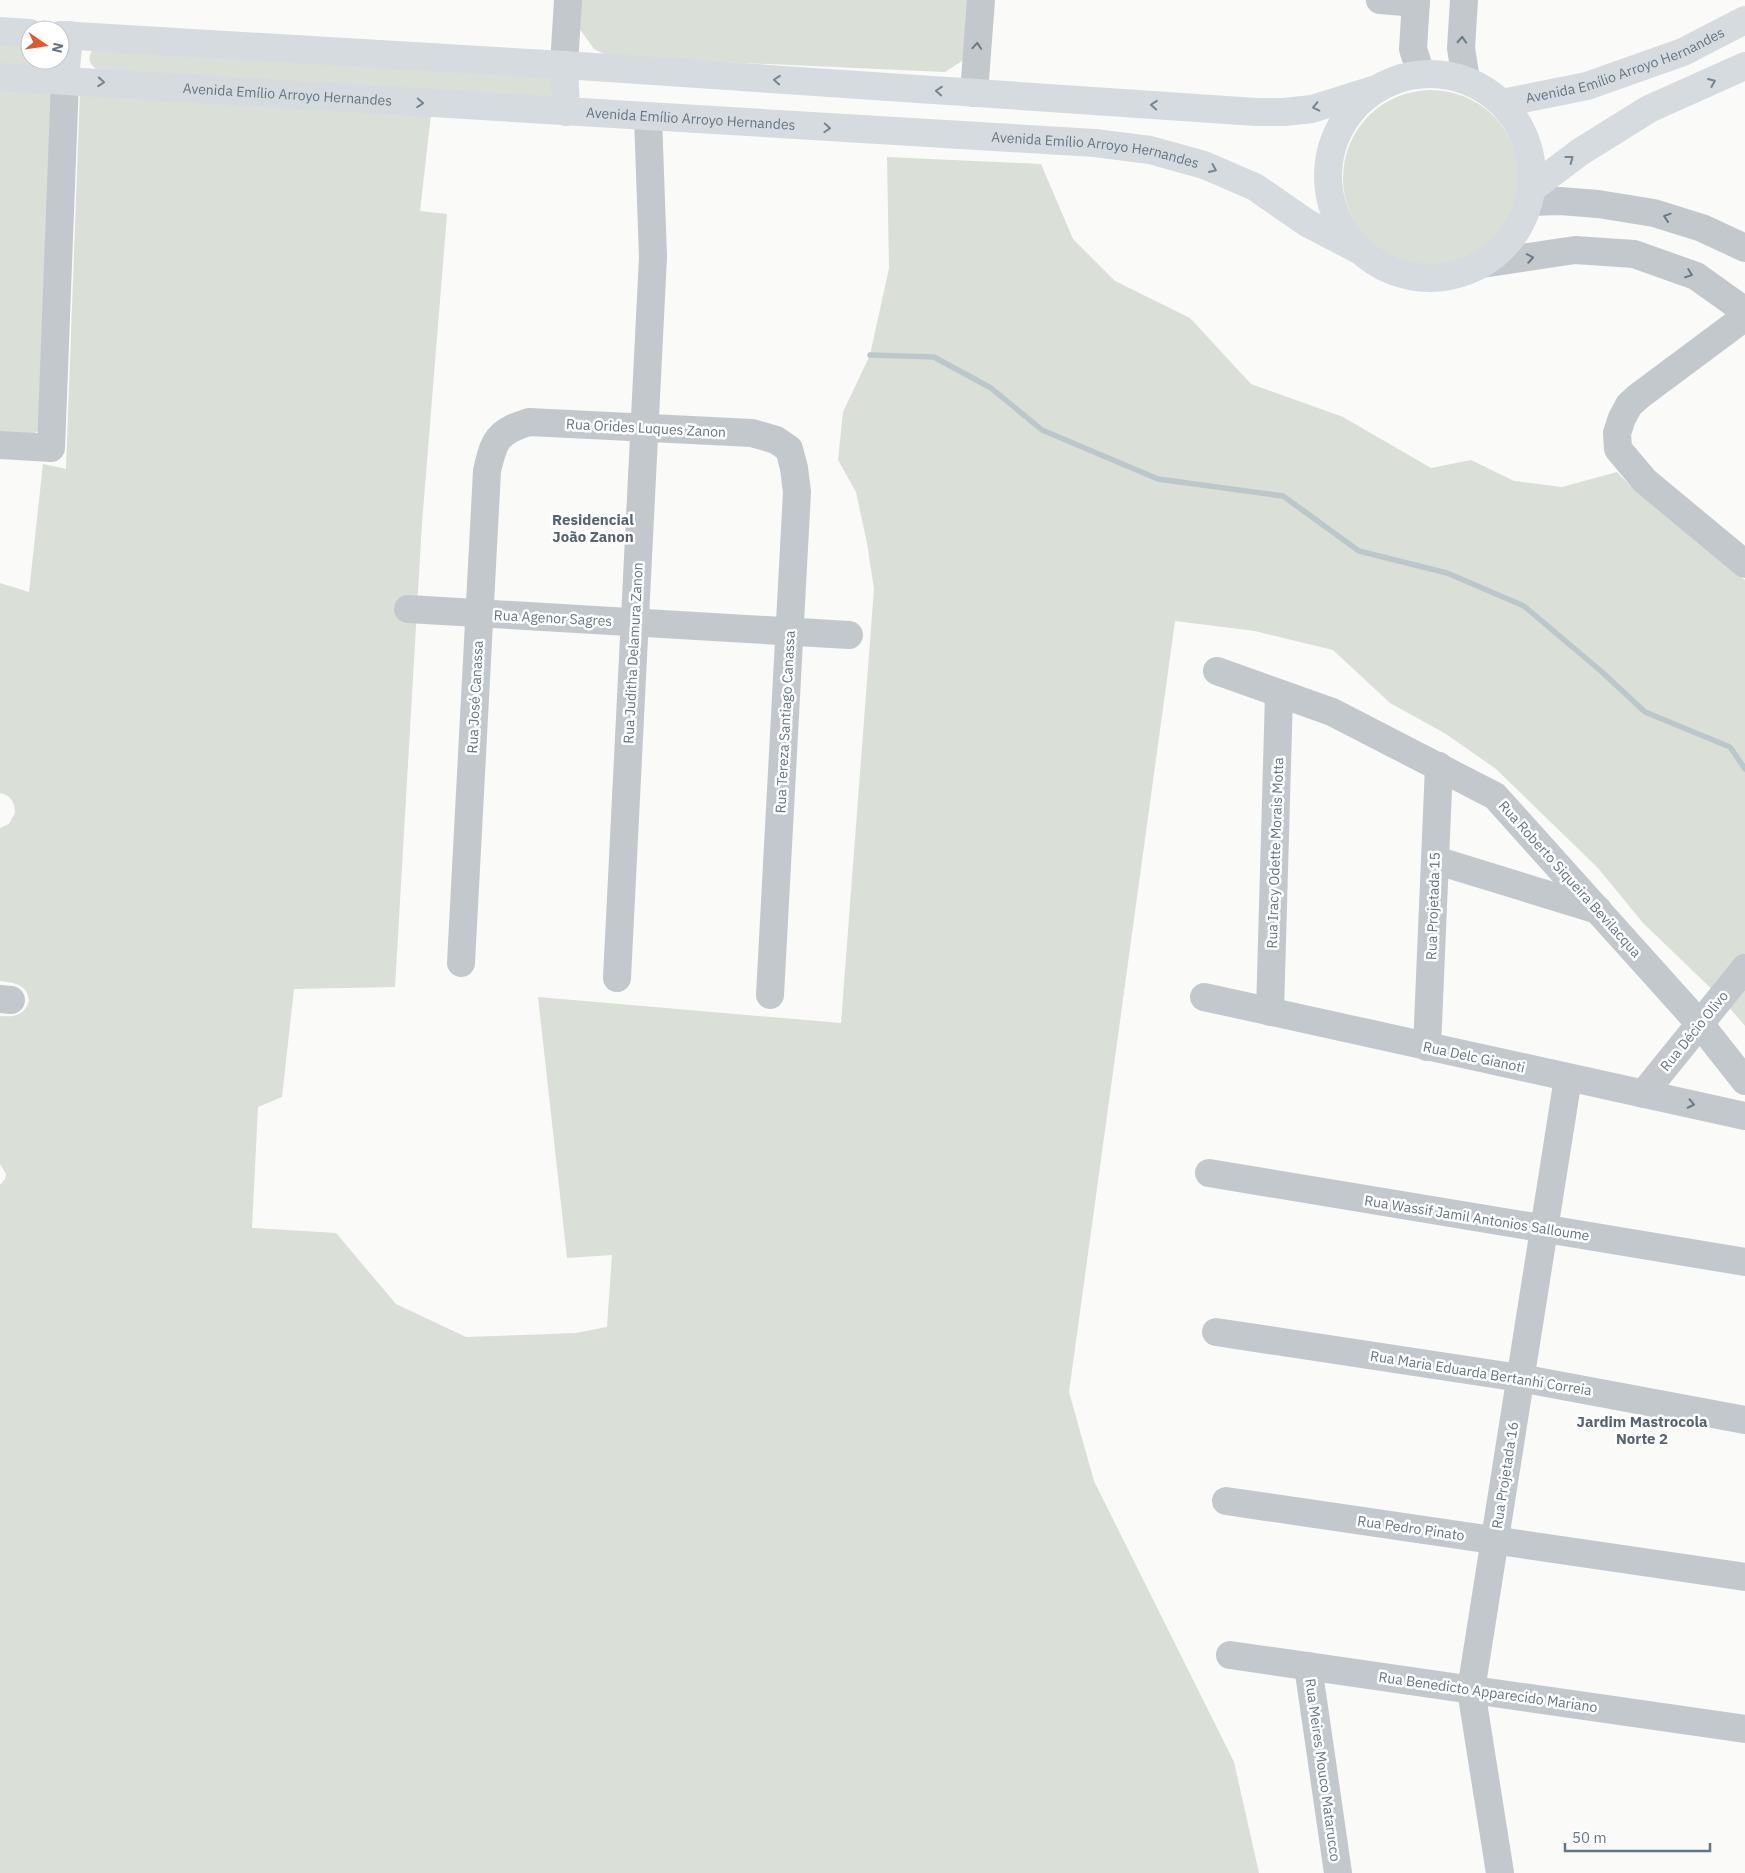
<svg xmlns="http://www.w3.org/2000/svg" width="1745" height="1873" font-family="'IBM Plex Sans',sans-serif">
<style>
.green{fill:#dadfd7}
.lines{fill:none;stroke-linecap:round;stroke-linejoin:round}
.stream{stroke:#bbc7cb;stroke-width:5.5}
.minor{stroke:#c3c8cc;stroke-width:28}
.major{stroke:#d6dbdf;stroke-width:28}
.oneway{stroke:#6a7a87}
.oneway2{stroke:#768591}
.labels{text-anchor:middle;stroke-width:5;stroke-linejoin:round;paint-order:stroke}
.street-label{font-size:14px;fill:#657683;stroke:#fff}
.neighbourhood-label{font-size:15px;font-weight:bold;fill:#57646e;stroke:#fff}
</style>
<rect width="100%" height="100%" fill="#fafaf8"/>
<g class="green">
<path d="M581,0h393l-3,44 -9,17 -17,11 -335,-15 -16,-8 -15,-21z"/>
<path d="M0,39l30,2v19h25l-4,5 -6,1 -45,-2z"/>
<path d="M94,48l457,29 2,16 -3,4 -451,-27c-11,-5 -12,-14 -5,-22z"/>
<path d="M0,87l46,3 13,10 -18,328 -11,9 -30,-2z"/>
<circle cx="1431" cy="178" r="88"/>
<path d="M80,91l351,24 -11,96 27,3 -25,309 -27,464 -101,2 -12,108 -24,10 -6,121 84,5 60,71 70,33 110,-4 31,-6 5,-72 -45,3 -29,-261 303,26 33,-434 -7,-46 -11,-51 -18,-32 5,-48 27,-57 19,-87 -2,-111 154,7 32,75 42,42 75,37 61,66 92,33 88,51 40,-8 43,21 48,6 55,-15 20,20 108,88v446l-24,-28 -78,-75 -45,-55 -102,-99 -50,-35 -56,-31 -57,-53 -78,-19 -80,-10 -106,771 25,89 140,281 25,111h-1259v-688l5,-6 1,-5 -6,-10v-148c14,1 24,0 29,-15 -2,-17 -14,-18 -29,-20v-153l9,-4 6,-11c0,-10 -4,-18 -15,-20v-210l29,9 14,-128 23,5z"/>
</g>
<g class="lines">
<path class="stream" d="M870,355l64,2 57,31 51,42 116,49 125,17 76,55 88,22 77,33 78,66 43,40 85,35 15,22"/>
<g class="minor">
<path d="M1380,0l36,3"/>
<path d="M1416,0l-3,49 8,25"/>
<path d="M1464,0l-3,48 5,32"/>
<path d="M564,65l4,-65"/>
<path d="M974,93l7,-93"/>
<path d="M1529,202l31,-1 38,3 56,9 48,15 43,20"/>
<path d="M1482,264l93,-14 59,4 62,22 49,35"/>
<path d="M1745,317l-106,79 -10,9 -7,13 -5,15 1,16 27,32 100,83"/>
<path d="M0,445l51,3 14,-368"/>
<path d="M408,609l441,26"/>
<path d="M1217,671l115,41 163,84 205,228 45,57"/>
<path d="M1435,860l163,50"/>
<path d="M461,963l26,-492c7,-31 10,-39 42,-49l223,11 24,7 13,9 5,19 3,24 -27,503"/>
<path d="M617,978l36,-721 -5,-140"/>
<path d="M1204,997l541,119"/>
<path d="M0,999l11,1"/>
<path d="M1270,1012l9,-318"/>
<path d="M1427,1047l12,-281"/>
<path d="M1643,1094l102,-126"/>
<path d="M1209,1173l536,89"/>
<path d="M1216,1332l304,46 225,42"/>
<path d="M1226,1501l519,76"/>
<path d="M1230,1655l515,74"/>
<path d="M1308,1666l30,207"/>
<path d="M1500,1873l-29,-183 97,-612"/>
</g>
<g class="major">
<path d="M0,31l30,2"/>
<path d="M60,35l504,30 692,47h28l28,-3 67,-21"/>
<path d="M564,65l2,47"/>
<circle cx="1430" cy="176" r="102"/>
<path id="s1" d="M0,77l1095,66 55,7 54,15 51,22 52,36 52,27"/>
<path d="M65,80l4,-45"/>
<path id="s2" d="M1502,103l85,-17 96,-34 62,-32"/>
<path d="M1531,189l49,-37 69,-43 96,-43"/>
</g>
</g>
<defs><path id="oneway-chevron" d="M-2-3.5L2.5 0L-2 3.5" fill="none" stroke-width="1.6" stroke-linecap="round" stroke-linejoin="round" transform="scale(1.25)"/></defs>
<g class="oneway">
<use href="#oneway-chevron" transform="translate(1462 40) rotate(-87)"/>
<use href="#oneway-chevron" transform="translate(977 46) rotate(-86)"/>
<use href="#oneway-chevron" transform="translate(1667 217) rotate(-162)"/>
<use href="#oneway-chevron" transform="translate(1530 258) rotate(-10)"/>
<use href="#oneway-chevron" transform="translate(1689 274) rotate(21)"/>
<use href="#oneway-chevron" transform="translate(1691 1104) rotate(12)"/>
</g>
<g class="oneway2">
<use href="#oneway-chevron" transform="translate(777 80) rotate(-176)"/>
<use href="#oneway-chevron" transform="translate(101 82) rotate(4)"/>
<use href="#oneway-chevron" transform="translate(1712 82) rotate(-23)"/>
<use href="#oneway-chevron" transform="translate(939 91) rotate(-176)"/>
<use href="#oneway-chevron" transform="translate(420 103) rotate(4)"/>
<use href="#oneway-chevron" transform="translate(1154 105) rotate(-176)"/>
<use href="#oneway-chevron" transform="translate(1316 107) rotate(167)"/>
<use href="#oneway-chevron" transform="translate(827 128) rotate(3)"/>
<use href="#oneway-chevron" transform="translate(1570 159) rotate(-37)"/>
<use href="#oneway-chevron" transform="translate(1213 169) rotate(24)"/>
</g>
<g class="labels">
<g class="street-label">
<text dy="5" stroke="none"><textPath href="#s2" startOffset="129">Avenida Emílio Arroyo Hernandes</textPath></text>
<text dy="5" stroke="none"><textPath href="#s1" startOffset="288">Avenida Emílio Arroyo Hernandes</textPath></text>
<text dy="5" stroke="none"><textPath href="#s1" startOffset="692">Avenida Emílio Arroyo Hernandes</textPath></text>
<text dy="5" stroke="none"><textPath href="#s1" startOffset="1098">Avenida Emílio Arroyo Hernandes</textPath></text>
<text transform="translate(646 428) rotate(3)" y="5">Rua Orides Luques Zanon</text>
<text transform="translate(553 618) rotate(3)" y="5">Rua Agenor Sagres</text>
<text transform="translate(633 653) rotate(-87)" y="5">Rua Juditha Delamura Zanon</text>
<text transform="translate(475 697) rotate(-87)" y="5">Rua José Canassa</text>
<text transform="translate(785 722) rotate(-87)" y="5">Rua Tereza Santiago Canassa</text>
<text transform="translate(1275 853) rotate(-88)" y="5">Rua Iracy Odette Morais Motta</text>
<text transform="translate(1570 879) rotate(48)" y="5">Rua Roberto Siqueira Bevilacqua</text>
<text transform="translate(1433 906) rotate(-88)" y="5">Rua Projetada 15</text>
<text transform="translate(1694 1031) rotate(-51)" y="5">Rua Décio Olivo</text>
<text transform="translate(1474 1057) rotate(12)" y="5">Rua Delc Gianoti</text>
<text transform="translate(1477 1218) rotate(9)" y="5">Rua Wassif Jamil Antonios Salloume</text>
<text transform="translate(1481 1373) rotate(9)" y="5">Rua Maria Eduarda Bertanhi Correia</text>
<text transform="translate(1505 1475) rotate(-81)" y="5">Rua Projetada 16</text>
<text transform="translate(1411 1528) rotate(8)" y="5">Rua Pedro Pinato</text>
<text transform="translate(1488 1692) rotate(8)" y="5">Rua Benedicto Apparecido Mariano</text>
<text transform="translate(1323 1770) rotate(82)" y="5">Rua Meires Mouco Matarucco</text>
</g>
<g class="neighbourhood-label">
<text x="593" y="525">Residencial<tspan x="593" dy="17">João Zanon</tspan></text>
<text x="1642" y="1427">Jardim Mastrocola<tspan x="1642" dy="17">Norte 2</tspan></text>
</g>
</g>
<g transform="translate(45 45) rotate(103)"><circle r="24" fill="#ffffff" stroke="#c1c8cd"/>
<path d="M0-4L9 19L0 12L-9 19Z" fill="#e4572e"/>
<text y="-8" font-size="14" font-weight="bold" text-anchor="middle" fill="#657683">N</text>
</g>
<path d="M1565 1843v8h145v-8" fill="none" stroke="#657683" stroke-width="2.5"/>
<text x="1572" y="1843" font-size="15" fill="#657683" stroke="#ffffff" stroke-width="4" paint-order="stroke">50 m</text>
</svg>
